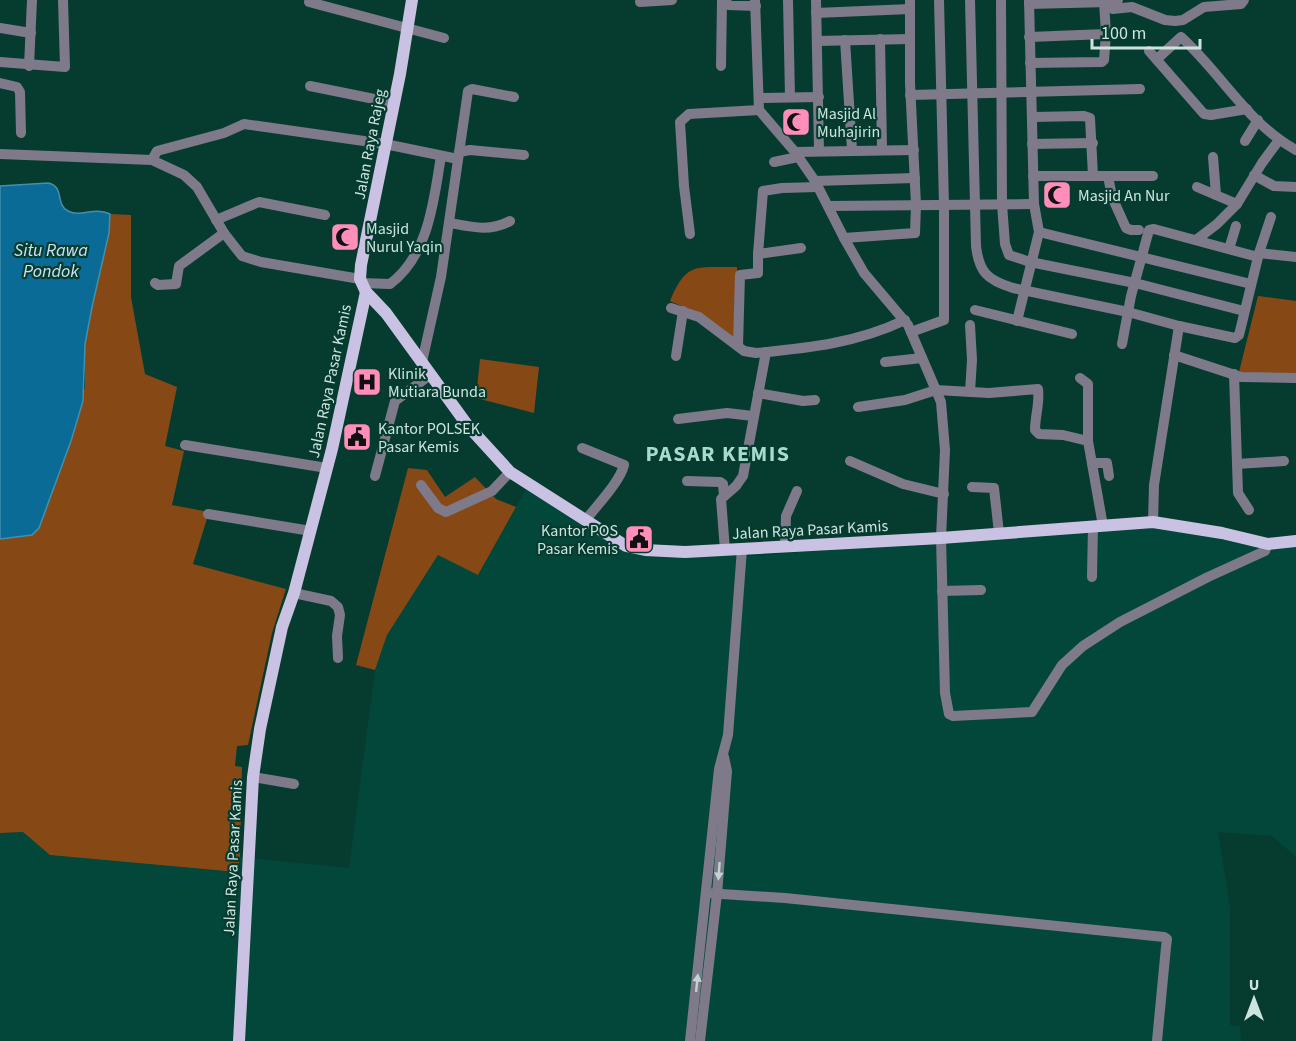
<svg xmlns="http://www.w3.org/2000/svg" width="1296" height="1041" font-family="'Source Sans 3',sans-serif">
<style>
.built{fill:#03473a}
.green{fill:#864916}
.water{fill:#0a6b96;stroke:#448fab;stroke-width:1.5}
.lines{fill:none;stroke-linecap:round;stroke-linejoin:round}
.minor{stroke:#7e7a8a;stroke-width:10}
.major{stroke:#c9c2e3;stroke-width:12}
.oneway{fill:#c0d4d1}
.labels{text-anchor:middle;stroke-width:4.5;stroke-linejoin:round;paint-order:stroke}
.poi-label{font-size:16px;fill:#cce4dd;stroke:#063b30;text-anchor:start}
.street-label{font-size:16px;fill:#cce4dd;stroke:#063b30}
.water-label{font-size:18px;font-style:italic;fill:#cbe2f1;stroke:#063b30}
.district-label{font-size:22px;font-weight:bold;letter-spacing:1.5px;fill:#a9dbcd;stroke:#063b30}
</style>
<rect width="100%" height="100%" fill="#063b30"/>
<path class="built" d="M526,489l114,66 111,1 404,-31 141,21v311l-24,-21 -54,-4 12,75v118l10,1 1,15h-1241v-208l23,-1 28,23 186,17 3,-15 109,11 26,-198 12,-35 51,-80 41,19z"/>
<g class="green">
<path d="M110,214l21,1v82l14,77 32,13 -12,59 19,5 -12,54 37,7 -16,52 93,25 -14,44 -24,112 -11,1 -2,20 7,1 -2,90 -3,15 -187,-17 -27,-23 -23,1v-294l32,-4 7,-7 32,-87 14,-54v-43l7,-37 17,-74z"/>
<path d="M737,267v76l-30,-26 -37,-16c17,-41 27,-33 67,-34z"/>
<path d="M1258,296l38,5v79l-58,-4z"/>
<path d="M480,359l59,8 -5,46 -58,-15z"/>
<path d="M408,468l19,2 18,27 30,-20 21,22 20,8 -38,68 -40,-20 -51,80 -12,35 -19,-5z"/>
</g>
<path class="water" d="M48,183c17,3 7,22 20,28 14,7 25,-5 42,3l-1,19 -17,74 -7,37 -2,57 -12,40 -32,87 -7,7 -32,4v-353z"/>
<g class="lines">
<g class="minor">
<path d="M726,0l2,5 28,1"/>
<path d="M755,0l4,110 36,42 20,29 29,57 20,35 44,52 33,77 4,48 -4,88 4,155 4,21 4,2 79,-4 30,-47 21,-19 37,-24 88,-45 57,-26 3,-7"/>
<path d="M788,0l2,97"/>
<path d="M816,0l3,151"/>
<path d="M970,0l6,246c3,26 11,34 37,42l115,24 51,14 56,12 4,-3 20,-82 12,-36"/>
<path d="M1001,0l1,204 3,40 4,11 21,7 105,21 109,28"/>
<path d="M309,2l135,36"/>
<path d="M640,2l32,-2"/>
<path d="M1109,2l4,7 19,-2 33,13 10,1 8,-1 21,-13 37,-3 3,-4"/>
<path d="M1029,4l80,-2 9,-2"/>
<path d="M816,13l94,-4"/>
<path d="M0,28l31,5"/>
<path d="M1029,37l77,-3"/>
<path d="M880,39l2,110"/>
<path d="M845,40l7,110"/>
<path d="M817,41l93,-2"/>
<path d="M1149,51l55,63 7,1 36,-6"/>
<path d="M1157,59l24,-22c40,36 67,87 115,113"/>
<path d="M0,62l65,5 -2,-67"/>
<path d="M1030,63l72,-1 2,-2 2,-26 -2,-32"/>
<path d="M29,66l3,-66"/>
<path d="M721,66l1,-66"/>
<path d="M0,83l17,4 3,5 1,41"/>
<path d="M310,86l84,17"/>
<path d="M910,95l230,-6"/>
<path d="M759,98l60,-1"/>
<path d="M1032,117l52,-1 6,2 3,58"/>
<path d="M1245,141l13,-21"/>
<path d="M1032,144l61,-1"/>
<path d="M459,152l11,-2 54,5"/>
<path d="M795,152l119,-2"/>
<path d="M0,154l152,6 32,15 13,12 27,46 18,23 19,6 99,17"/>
<path d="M1213,157l3,38"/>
<path d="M152,160l5,-9 67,-18 20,-9 141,20 73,15"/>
<path d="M774,162l24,-5"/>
<path d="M1254,175l20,11 22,1"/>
<path d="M1033,176h120"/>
<path d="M1108,176l4,21 14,31 5,2h8"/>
<path d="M815,181l100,-3"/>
<path d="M1197,187l40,17"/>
<path d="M828,206l206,-2"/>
<path d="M216,220l43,-18 66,13"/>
<path d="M450,223c21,4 40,9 60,-2"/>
<path d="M1039,232l212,52"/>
<path d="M690,234l-6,-48 -4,-64 9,-8 70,-4"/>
<path d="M844,238l71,-5 1,-28 -6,-122v-83"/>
<path d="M1196,240l21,-16 20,-20 25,-41 17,-23"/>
<path d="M801,248l-43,6 5,-63 19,-3 36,-1"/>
<path d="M1229,249l7,-23"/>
<path d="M1259,253l37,4"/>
<path d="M155,283l3,2 18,-1 3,-18 45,-33"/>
<path d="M361,283l29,1c39,-29 44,-85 51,-128"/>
<path d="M671,308l28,9 45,34 12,2c53,-5 101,-10 149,-33"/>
<path d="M975,310l97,24"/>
<path d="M1017,321l22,-89 -5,-28 -5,-204"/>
<path d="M970,325l2,35 -2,32"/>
<path d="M911,332l33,-12v-115l-5,-205"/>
<path d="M1122,344l9,-48 18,-66 5,-1 104,28"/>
<path d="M738,346l2,-71 18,-2v-19"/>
<path d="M1174,355l67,22 55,1"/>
<path d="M676,356l7,-45"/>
<path d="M422,362l19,-85 27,-186 4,-2 42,8"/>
<path d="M885,362l37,-4"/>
<path d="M1234,374l4,119 11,17"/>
<path d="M1080,378l8,6v57l15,85"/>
<path d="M758,393l45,8 12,-1"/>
<path d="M858,407l47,-7 31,-10 53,3 49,-4c2,14 -3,27 -3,41l4,4 24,1 25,6"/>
<path d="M678,419l49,-6 26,3"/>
<path d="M185,445l142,23"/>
<path d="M582,448l42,17c-4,17 -28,41 -38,55"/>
<path d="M850,461l53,23 41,10"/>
<path d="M1092,463h15l2,13"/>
<path d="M1237,464l47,-3"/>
<path d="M375,476l20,-75 35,-26"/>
<path d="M687,481l33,1 3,2 1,12"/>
<path d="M421,485l17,23 8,4 46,-21 18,-19"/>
<path d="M972,487l22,1 5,45"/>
<path d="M208,514l103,17"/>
<path d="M1153,522l1,-37 25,-159"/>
<path d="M785,545l1,-29 11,-25"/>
<path d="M725,550l-4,-51 15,-13 7,-10 23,-124"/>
<path d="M1092,577l1,-51"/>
<path d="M942,591l39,-1"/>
<path d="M294,593l37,8 7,6 2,8 -3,21 1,22"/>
<path d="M253,777l41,7"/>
<path d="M706,893l79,5 379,39 3,2 -1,8 -9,94"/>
<path d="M690,1041l29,-272 9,-34 14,-186"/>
<path d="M700,1041l17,-147 10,-123 -3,-14"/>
</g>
<g class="major">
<path d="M412,0l-12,74 -39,191 -1,14 6,13 20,21 82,113 42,46 116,74 19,4 40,2 256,-14 212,-16 69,11 46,11 28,-3"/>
<path d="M239,1041l14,-264 7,-48 22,-102 12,-34 38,-144 34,-157"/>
</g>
</g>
<defs><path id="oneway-solid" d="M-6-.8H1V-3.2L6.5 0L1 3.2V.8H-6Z" transform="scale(1.5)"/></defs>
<g class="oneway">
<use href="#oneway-solid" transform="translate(719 871) rotate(94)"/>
<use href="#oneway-solid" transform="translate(697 983) rotate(-84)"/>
</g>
<defs>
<g id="mosque-square" transform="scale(1.5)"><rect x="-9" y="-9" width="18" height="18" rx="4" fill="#ff8ebb" stroke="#063b30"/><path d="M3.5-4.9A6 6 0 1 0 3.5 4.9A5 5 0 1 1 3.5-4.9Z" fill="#111"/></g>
<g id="hospital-square" transform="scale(1.5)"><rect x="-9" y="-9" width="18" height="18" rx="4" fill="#ff8ebb" stroke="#063b30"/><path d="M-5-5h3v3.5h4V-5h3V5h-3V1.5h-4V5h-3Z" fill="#111"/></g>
<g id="civic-square" transform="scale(1.5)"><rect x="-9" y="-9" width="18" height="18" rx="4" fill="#ff8ebb" stroke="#063b30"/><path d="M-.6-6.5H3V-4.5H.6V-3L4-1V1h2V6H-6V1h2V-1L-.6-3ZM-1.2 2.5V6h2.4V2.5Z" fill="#111"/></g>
</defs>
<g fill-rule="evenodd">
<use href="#mosque-square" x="796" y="122"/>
<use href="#mosque-square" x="1057" y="195"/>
<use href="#mosque-square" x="345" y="237"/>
<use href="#hospital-square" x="367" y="382"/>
<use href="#civic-square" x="357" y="437"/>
<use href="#civic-square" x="639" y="539"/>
</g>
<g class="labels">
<g class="poi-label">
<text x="817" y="119">Masjid Al<tspan x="817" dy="18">Muhajirin</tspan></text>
<text x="1078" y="201">Masjid An Nur</text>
<text x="366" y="234">Masjid<tspan x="366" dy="18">Nurul Yaqin</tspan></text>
<text x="388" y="379">Klinik<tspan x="388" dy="18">Mutiara Bunda</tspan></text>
<text x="378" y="434">Kantor POLSEK<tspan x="378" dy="18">Pasar Kemis</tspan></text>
<text x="618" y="536" text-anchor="end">Kantor POS<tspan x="618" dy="18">Pasar Kemis</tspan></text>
</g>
<g class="street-label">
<text transform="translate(369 144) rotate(-79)" y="6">Jalan Raya Rajeg</text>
<text transform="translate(329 381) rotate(-78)" y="6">Jalan Raya Pasar Kamis</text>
<text transform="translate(810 529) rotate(-3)" y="6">Jalan Raya Pasar Kamis</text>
<text transform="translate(232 858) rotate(-87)" y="6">Jalan Raya Pasar Kamis</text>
</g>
<g class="water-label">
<text x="51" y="256">Situ Rawa<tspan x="51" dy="21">Pondok</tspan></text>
</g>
<g class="district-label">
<text x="718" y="461">PASAR KEMIS</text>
</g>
</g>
<g transform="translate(1254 999)" stroke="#063b30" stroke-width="4.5" paint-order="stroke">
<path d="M0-4.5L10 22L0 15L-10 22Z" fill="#cce4dd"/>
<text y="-9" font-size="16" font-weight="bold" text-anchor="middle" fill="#cce4dd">U</text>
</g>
<path d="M1092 39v9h108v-9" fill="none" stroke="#cce4dd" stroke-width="3"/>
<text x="1101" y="39" font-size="18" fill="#cce4dd" stroke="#063b30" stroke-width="4.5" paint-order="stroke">100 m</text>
</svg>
